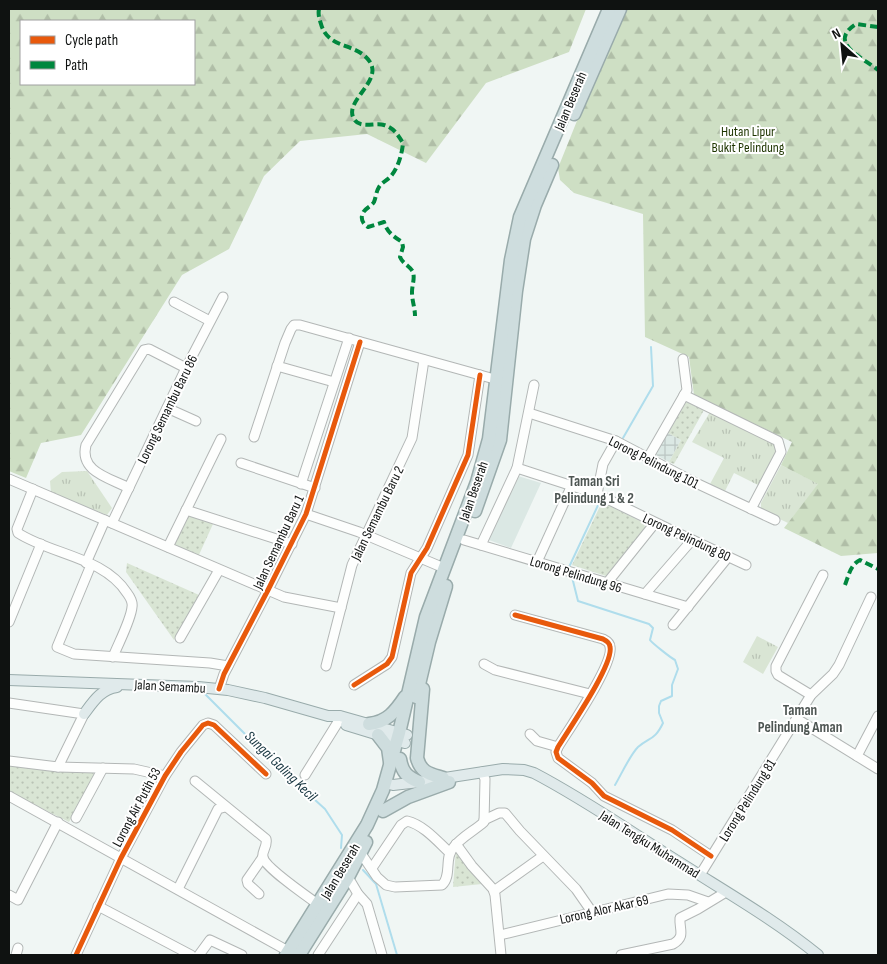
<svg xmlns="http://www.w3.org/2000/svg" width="887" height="964" font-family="'Sofia Sans Condensed',sans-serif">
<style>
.built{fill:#dbe8e4}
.industrial{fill:url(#industrial-grid)}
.grass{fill:url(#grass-tufts)}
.forest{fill:url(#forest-firs);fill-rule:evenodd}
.park{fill:url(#park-dots)}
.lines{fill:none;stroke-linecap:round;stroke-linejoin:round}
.stream{stroke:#afddec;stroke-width:2}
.minor-casing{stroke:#b3b7b6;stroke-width:11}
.major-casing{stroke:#99abab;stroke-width:12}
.highway-casing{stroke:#99abab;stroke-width:15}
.minor{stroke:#fdfefd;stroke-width:9}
.major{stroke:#e0eaeb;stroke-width:10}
.highway{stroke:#ceddde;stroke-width:12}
.quiet{stroke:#00873e;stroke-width:4;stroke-dasharray:8 4;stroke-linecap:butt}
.cycleway-casing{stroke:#fff;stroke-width:8}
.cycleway{stroke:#e8590c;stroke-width:5}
.labels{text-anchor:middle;stroke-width:4;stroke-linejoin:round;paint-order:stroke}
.street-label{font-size:14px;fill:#0f1211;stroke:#fff}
.park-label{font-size:14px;fill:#1e3500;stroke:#fff}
.neighbourhood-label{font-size:15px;font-weight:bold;fill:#4e5653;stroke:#fff}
.water-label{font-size:15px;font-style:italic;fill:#14333e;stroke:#fff}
</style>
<defs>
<pattern id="industrial-grid" width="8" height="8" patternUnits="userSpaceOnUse" patternTransform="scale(1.25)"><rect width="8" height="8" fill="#dbe8e4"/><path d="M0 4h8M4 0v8" fill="none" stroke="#bbc6c3"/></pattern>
<pattern id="grass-tufts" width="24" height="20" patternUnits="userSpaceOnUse" patternTransform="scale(1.25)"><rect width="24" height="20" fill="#d9e5d4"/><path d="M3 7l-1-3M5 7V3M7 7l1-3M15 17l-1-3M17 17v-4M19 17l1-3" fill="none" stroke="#b9c3b5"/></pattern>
<pattern id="forest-firs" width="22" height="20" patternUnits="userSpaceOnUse" patternTransform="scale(1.25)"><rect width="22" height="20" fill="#cedfc4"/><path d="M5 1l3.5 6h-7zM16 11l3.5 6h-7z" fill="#b0bea7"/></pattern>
<pattern id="park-dots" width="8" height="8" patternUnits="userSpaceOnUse" patternTransform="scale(1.25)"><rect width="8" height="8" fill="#d9e5d4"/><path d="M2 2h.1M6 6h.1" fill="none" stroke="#b9c3b5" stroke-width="1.8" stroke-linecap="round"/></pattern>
</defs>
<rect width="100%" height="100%" fill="#f0f6f4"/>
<path class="built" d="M518,476l23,7 -30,65 -22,-8z"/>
<path class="industrial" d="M668,433l13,7 -12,22 -13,-7z"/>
<g class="grass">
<path d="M710,412l62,29 5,10 -19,34 -24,-12 -9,18 -15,-7 14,-26 -32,-16z"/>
<path d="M781,465l38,19 -31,39 -27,-13v-7z"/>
<path d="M87,471l25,37 -5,7 -56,-22 -1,-12 12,-9z"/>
<path d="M757,636l21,11 -15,27 -20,-12z"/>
</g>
<g class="forest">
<path d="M9,9h577l-17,43 -83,31 -60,80 -59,-29 -67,7 -36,35 -35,73 -47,26 -101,160 -40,8 -15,35 -17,-7zM21,21h173v63h-173z"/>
<path d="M622,9h256v544l-37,3 -57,-28 34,-44 -37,-19 11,-23 -98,-47 -5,-38 -44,-20 -2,-123 -69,-21 -14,-13 -2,-12z"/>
</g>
<g class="park">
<path d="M686,402l18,8 -30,54 -5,-2 12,-22 -13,-7z"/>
<path d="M602,502l42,21 1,5 -39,48 -34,-11z"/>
<path d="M187,512l26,12 -15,33 -26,-12z"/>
<path d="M127,563l72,32 -25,45 -48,-68z"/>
<path d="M9,762l87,11 -27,49 -60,-30z"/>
<path d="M456,849l26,35 -29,3z"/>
</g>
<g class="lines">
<g class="stream">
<path d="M623,438l30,-52 -2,-39"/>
<path d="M570,565l30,-64"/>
<path d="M572,577l6,24 71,23 4,4 -3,12c2,3 21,18 25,20l3,9 -6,16v11l-11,5 -2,5v7l4,10c-8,17 -13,14 -25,24 -8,8 -17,28 -23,38"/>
<path d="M205,694l65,65 55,50 17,26 -1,13"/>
<path d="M363,870l13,14 21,71"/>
</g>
<g class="minor-casing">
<g id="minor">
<path d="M174,302l36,19"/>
<path d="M277,366l57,16"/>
<path d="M684,395l94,46 3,11 -30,57"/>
<path d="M167,408l29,13"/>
<path d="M529,413l87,28 80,42 79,37"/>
<path d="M254,437l31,-94 6,-14 3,-4h6l198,55"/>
<path d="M648,458l39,-68 -4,-31"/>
<path d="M241,463l74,25"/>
<path d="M517,468l80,26 72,35 77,36"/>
<path d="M9,479l275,118 57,11"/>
<path d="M301,484l48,-146"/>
<path d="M129,488c-19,-10 -50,-16 -43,-43l58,-95 5,-1 37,19"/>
<path d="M33,489l-16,40 1,4c34,22 86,24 109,60 3,4 6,9 5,14 -1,13 -14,37 -19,50"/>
<path d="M597,494l6,-30 13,-23"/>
<path d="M186,510l106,34"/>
<path d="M306,514l53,18 85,36"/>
<path d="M112,523l74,-155 37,-71"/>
<path d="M464,540l224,67"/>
<path d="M481,545l36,-77 17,-83"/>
<path d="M168,547l53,-108"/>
<path d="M537,562l35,-77"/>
<path d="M86,563l19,-43"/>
<path d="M91,565l-34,82 17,7 136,9 18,3"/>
<path d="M607,583l48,-60"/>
<path d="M645,594l47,-54"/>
<path d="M515,615l88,24c4,2 7,4 7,8 4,17 -41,82 -52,100l-2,5 2,6 34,25 12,13 68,34 39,26"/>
<path d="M9,622l32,-78"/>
<path d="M673,625l55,-68"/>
<path d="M180,638l39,-68"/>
<path d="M484,664l11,6 95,24"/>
<path d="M326,666l26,-101 60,-127 12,-78"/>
<path d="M354,685l33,-21 5,-7 19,-84 16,-25 41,-93 12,-80"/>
<path d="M219,689l5,-15 44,-84 38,-76 54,-172"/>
<path d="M811,695l-33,-20 -2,-4v-5l47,-91"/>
<path d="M9,703l75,11 -26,53"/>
<path d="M797,719l81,50"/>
<path d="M530,734l7,7 21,6"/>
<path d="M857,756l21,-40"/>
<path d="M9,761l49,6 76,2 31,7"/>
<path d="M305,775l33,-53 2,-6"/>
<path d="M195,781l71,58c2,7 -5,13 -3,19 4,11 45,39 56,47"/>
<path d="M9,796l279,155"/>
<path d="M76,818l27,-50"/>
<path d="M484,820l15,-7h6l15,18 56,58 16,23"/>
<path d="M456,844l16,22 21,23 2,6 6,60"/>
<path d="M360,852l17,25 9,8 9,2 47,-2c10,-9 2,-27 11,-37 8,-11 21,-17 31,-26l1,-43 -3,-7"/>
<path d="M372,868l29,-43 6,-4c17,4 31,21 43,32"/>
<path d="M700,875l111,-180 22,-21 6,-9 32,-68"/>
<path d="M348,877l10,17 9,10 15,51"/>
<path d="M178,889l40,-80 7,-2"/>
<path d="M494,891l49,-35"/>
<path d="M259,894l-11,-10 -1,-4 16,-23"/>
<path d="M9,895l9,5 40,-78"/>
<path d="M98,906l93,49"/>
<path d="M500,935l168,-41 20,1 20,7"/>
<path d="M16,955l2,-7"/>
<path d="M76,955l45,-97 44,-82 16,-24 22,-27 5,-2 6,2 52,49"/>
<path d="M199,955l11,-15 32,15"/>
<path d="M318,955l40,-61"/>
<path d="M621,955l52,-11c13,-8 6,-14 7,-26l18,-9 28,-17"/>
</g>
</g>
<g class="major-casing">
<g id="major">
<path d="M9,680l189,7 30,3 37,8 63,18h12l67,19"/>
<path d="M84,714c9,-12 17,-25 33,-27"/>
<path d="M346,725l59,18"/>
<path d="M385,783l8,2 26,-3 84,-13 21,1 10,3c50,26 97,59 145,89 47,30 96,58 139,93"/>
</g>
</g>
<g class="highway-casing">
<g id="highway">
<path d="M574,114l46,-105"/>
<path d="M475,511l25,-71 16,-149 8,-52 11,-34 17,-40"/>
<path d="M423,689l-6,69c4,15 13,16 26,20"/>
<path d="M416,697l13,-55 17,-56"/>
<path d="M369,724c18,-2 26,-12 36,-27"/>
<path d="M378,735l10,13 2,14"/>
<path d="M400,759c2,13 7,18 19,23"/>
<path d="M383,811l25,-14 41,-15"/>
<path d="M286,955l81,-130 16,-35 16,-57 27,-116 51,-135 12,-43 22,-179 9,-43 89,-208"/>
<path d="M299,955l49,-78 18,-35"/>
</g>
</g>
<use href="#minor" class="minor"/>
<use href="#major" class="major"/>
<use href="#highway" class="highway"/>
<g class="quiet">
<path d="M319,9c-1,5 0,9 2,15 7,26 36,18 49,38 12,19 -24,38 -17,55 5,13 22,5 31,8 10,3 14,10 19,18 -1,11 -5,25 -12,33 -3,4 -9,6 -12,11 -3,5 -3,10 -5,15 -3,5 -9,6 -11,11 -3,6 0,11 5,14l16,-5c3,10 9,14 18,20l1,5 -3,10c3,7 10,9 13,15 2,7 -1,13 -1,20 0,9 3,16 3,24"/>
<path d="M878,27l-22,-3c-30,19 8,34 22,46"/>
<path d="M845,585c4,-10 5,-20 15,-25l18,9"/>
</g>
<g class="cycleway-casing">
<g id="cycleway">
<path d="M515,615l88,24c4,2 7,4 7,8 4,17 -41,82 -52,100l-2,5 2,6 34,25 12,13 68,34 39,26"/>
<path d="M354,685l33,-21 5,-7 19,-84 16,-25 41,-93 12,-80"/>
<path d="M219,689l5,-15 44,-84 38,-76 54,-172"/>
<path d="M76,955l45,-97 44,-82 16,-24 22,-27 5,-2 6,2 52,49"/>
</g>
</g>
<use href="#cycleway" class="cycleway"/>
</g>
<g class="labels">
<g class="street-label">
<text transform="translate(570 101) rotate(-67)" y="5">Jalan Beserah</text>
<text transform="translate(167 409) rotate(-64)" y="5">Lorong Semambu Baru 86</text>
<text transform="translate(654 462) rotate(27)" y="5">Lorong Pelindung 101</text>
<text transform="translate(473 491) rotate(-71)" y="5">Jalan Beserah</text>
<text transform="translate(377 513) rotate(-64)" y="5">Jalan Semambu Baru 2</text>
<text transform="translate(687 537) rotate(25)" y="5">Lorong Pelindung 80</text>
<text transform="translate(278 542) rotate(-65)" y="5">Jalan Semambu Baru 1</text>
<text transform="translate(576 574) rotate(17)" y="5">Lorong Pelindung 96</text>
<text transform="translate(170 686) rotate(3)" y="5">Jalan Semambu</text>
<text transform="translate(747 800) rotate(-58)" y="5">Lorong Pelindung 81</text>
<text transform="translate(136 807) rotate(-62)" y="5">Lorong Air Putih 53</text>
<text transform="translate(650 844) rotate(32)" y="5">Jalan Tengku Muhammad</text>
<text transform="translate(340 871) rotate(-59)" y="5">Jalan Beserah</text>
<text transform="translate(604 909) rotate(-13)" y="5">Lorong Alor Akar 69</text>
</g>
<g class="park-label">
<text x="748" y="136">Hutan Lipur<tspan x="748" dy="16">Bukit Pelindung</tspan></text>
</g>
<g class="neighbourhood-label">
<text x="594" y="486">Taman Sri<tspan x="594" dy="17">Pelindung 1 &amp; 2</tspan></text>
<text x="800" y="715">Taman<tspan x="800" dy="17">Pelindung Aman</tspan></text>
</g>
<g class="water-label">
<text transform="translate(281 766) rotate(44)" y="5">Sungai Galing Kecil</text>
</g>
</g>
<rect width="887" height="964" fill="none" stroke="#0f1211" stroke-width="20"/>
<rect x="20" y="20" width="175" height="65" fill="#ffffff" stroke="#9fa0a0"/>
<rect x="30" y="36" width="25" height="8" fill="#e8590c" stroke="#9fa0a0"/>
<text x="65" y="45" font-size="15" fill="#0f1211">Cycle path</text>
<rect x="30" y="61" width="25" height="8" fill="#00873e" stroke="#9fa0a0"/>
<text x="65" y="70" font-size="15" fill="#0f1211">Path</text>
<g transform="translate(842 45) rotate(333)" stroke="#ffffff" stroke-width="4" paint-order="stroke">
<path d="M0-4L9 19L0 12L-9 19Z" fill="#0f1211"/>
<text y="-8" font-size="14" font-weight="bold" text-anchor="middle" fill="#0f1211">N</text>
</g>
</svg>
